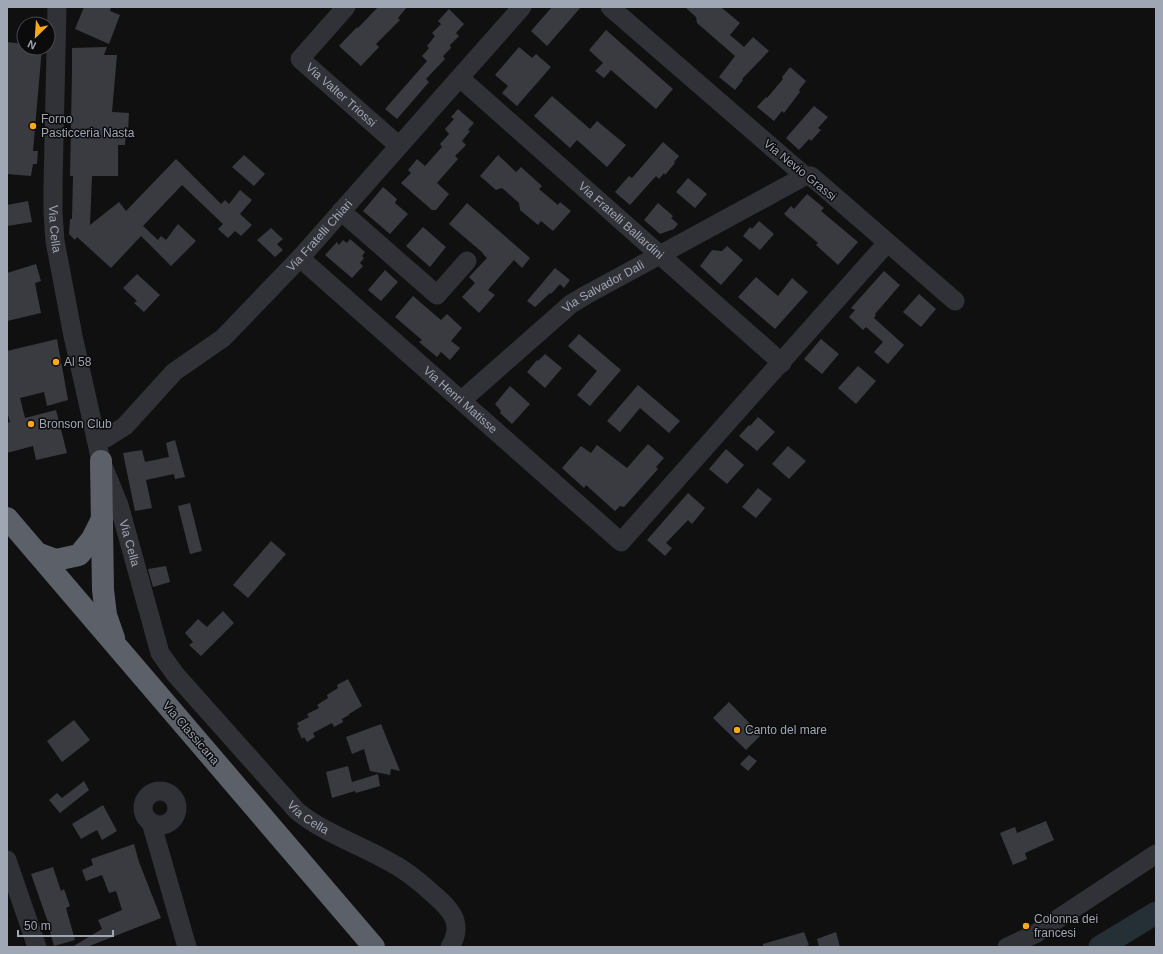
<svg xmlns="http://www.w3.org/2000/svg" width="1163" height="954" font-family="Arial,sans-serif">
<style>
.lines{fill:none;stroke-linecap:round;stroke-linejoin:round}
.river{stroke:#252f36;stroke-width:23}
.building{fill:#393b40}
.minor{stroke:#303237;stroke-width:19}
.highway{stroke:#5c6068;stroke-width:22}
.poi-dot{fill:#ffa91a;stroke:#0b0b0c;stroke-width:1.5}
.labels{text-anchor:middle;stroke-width:3;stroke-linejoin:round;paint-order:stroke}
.street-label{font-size:12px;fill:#9fa6b4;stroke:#0b0b0c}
.poi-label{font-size:12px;fill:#9fa6b4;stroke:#0b0b0c;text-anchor:start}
</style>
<rect width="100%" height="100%" fill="#101011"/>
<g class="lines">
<path class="river" d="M1100,947l56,-34"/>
</g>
<g class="building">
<path d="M84,7h27l-1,4 10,4 -11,29 -34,-15z"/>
<path d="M378,7h29l-9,11 2,2 -24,24 3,3 -18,19 -22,-20 18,-19 1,1z"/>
<path d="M552,7h29l-34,39 -16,-15z"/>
<path d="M685,7h36l19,16 -10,12 14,12 9,-10 16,14 -27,28 1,1 -8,10 -16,-13 16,-21 -38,-33 -1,-6z"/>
<path d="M449,9l15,15 -8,9 3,3 -9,9 1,3 -8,8 2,3 -19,20 3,3 -32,37 -12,-10 42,-48 -5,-5 7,-8 -2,-2 8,-10 -3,-3 9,-9 -3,-3z"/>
<path d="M606,30l67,59 -17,20 -45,-39 -7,8 -9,-7 8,-8 -14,-13z"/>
<path d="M7,42l17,2v4h18l-9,103h5l-1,13h-4l-2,12 -24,-2z"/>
<path d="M107,47l-3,8h13l-5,57 17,1 -1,19h-2l-1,13h-7v31h-26l-2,49 29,-23 7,9 50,-52 45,45 4,-4 4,4 11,-14 12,10 -12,14 12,11 -11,11 -6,-5 -7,7 -10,-9 5,-5 -41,-39 -39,41 15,14 3,-4 5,4 12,-16 18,17 -25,25 -30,-30 -30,32 -34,-31 -2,3 -6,-6 1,-15h2l1,-43h-3l2,-104v-24z"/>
<path d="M519,47l13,11 4,-4 15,13 -34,39 -15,-13 6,-7 -13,-11z"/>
<path d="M790,67l16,14 -7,9 1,2 -16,21 -2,-2 -8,10 -17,-14 9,-10 1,1 16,-19 -1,-2z"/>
<path d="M552,96l38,33 7,-8 29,24 -19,22 -30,-27 -7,8 -36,-32z"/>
<path d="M814,106l14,11 -10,11 3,2 -10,11 -2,-2 -10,11 -13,-12z"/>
<path d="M458,109l16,14 -6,7 2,1 -8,10 4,4 -11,11 3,3 -21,24 12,11 -13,16h-4l-31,-27 10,-10 -3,-3 9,-11 8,7 17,-19 -2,-3 9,-10 -4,-5 9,-10 -3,-2z"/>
<path d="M663,142l16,14 -5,6 1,1 -10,12 -1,-2 -5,6 -3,-3 -26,29 -15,-13 14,-16 3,2z"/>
<path d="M244,155l21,19 -11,12 -22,-19z"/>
<path d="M498,155l18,17 5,-5 21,19 -3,3 19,16 2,-3 11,9 -18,20 -12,-10 -3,4 -18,-15 -1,-7 -17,-15 -6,2 -16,-14z"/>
<path d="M688,178l19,16 -12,14 -19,-16z"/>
<path d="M383,187l14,12 -2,4 13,11 -18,20 -27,-23z"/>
<path d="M807,194l17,14 -3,3 37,31 -20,23 -22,-20 2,-2 -34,-29 7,-8 3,3z"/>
<path d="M28,201l4,21 -25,4v-21z"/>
<path d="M467,203l63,55 -8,10 -8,-8 -26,30 7,5 -16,18 -17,-16 13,-14 -6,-6 18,-19 -4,-4v-1l-34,-29z"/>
<path d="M658,203l15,13 -2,2 7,6 -4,5 -14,5 -16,-14z"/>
<path d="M759,221l15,13 -14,16 -17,-14 7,-9 2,2z"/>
<path d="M423,227l23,20 -16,20 -24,-21z"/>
<path d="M271,228l12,11 -6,5 6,6 -8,7 -18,-17z"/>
<path d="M350,239l15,13 -3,4 2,2 -4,5 3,3 -11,12 -27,-23 12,-13 2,3 4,-5 4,3z"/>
<path d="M727,246l16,14 -22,25 -21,-19 12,-16 10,1z"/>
<path d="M36,264l5,17 -6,2 6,30 -34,8v-48z"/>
<path d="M555,268l15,12 -6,8 -4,-4 -9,10 -1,-1 -15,14 -8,-6z"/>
<path d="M385,270l13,12 -17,19 -13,-11z"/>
<path d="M884,271l16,14 -25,29 1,1 -2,3 30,27 -16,19 -14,-12 9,-10 -17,-15 -3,3 -14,-13 6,-7 -4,-2z"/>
<path d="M137,274l23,21 -16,17 -10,-9 3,-2 -14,-13z"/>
<path d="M756,277l22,19 14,-18 16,14 -33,37 -37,-32z"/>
<path d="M919,294l17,15 -15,18 -18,-15z"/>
<path d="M413,296l28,24 6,-6 15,14 -11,13 9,7 -10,12 -9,-8 -4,5 -18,-15 3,-2 -27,-23z"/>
<path d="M579,334l42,36 -31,36 -13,-11 20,-24 -29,-25z"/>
<path d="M57,339l11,61 -21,6 -3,-14 -24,6 5,20 31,-8 11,43 -31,7 -3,-14 -26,7v-30l3,-1 -3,-11v-60z"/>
<path d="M821,339l18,15 -17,20 -18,-15z"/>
<path d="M545,354l17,14 -17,20 -18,-16 10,-12 1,1z"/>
<path d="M858,366l18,15 -20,23 -18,-16z"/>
<path d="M638,385l42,36 -11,12 -29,-25 -20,24 -13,-11z"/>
<path d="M510,386l20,18 -18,20 -12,-11 1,-2 -6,-7z"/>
<path d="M758,417l17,15 -18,19 -18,-15 10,-11 1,1z"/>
<path d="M175,440l10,37 -10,2 -1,-5 -28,6 6,28 -17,3 -12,-58 19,-3 3,12 24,-5 -3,-14z"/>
<path d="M648,444l16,14 -8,9 2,2 -34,38 -4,-1 -5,5 -29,-26 -2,3 -22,-20 19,-22 10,7 6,-8 30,23z"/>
<path d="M788,446l18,15 -17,18 -17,-15z"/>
<path d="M726,449l18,16 -17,19 -18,-15z"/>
<path d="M758,488l14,11 -16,19 -14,-11z"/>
<path d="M688,493l17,15 -13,16 -4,-4 -22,23 6,5 -7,8 -18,-16z"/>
<path d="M190,503l12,48 -12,3 -12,-48z"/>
<path d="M271,541l15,13 -38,44 -15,-13z"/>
<path d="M166,566l4,16 -17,5 -5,-18z"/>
<path d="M223,611l11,12 -33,33 -12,-11 4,-3 -8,-9 13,-14 9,8z"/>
<path d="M348,679l14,27 -13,8v1l-7,4 1,3 -9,5 -2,-4 -19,10 2,4 -8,5 -3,-5 -2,2 -5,-11 2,-1 -2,-4 12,-6 -2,-3 12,-6 -2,-3 11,-7 -1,-3 11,-7 -1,-3z"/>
<path d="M729,702l32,33 -15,15 -33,-32z"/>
<path d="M74,720l16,20 -28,22 -15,-21z"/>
<path d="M381,724l19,47 -9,-2 -1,6 -20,-4 -6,-22 -12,5 -6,-17z"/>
<path d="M749,755l8,6 -9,10 -8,-7z"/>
<path d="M348,766l4,16 26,-8 2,12 -24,7 -1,-2 -23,7 -6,-26z"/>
<path d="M84,781l5,9 -29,23 -11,-13 8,-7 5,5z"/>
<path d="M103,805l14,26 -15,9 -5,-10 -16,9 -9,-15z"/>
<path d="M1046,821l8,19 -29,13 2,6 -14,6 -13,-32 15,-6 2,6z"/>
<path d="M134,844l5,18 22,56 -74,29h-15l30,-18 -4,-9 24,-10 -6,-19 -7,2 -7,-18 -16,6 -4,-11 11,-5 -2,-6z"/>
<path d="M53,867l8,24 3,-2 6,17 -4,2 9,32 -21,6 -5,-18h1l-19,-54z"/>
<path d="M804,932l5,13 -6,2h-40v-3z"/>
<path d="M836,932l4,15h-21l-2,-8z"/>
</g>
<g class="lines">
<g class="minor">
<path id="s1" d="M57,7l-4,178v28l2,28 18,95 28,125 18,44 41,148 15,21 122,137c27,22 61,33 91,50 16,8 31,20 44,32 9,8 20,17 23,28 3,10 0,18 -5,26"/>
<path id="s2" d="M346,7l-46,52 99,87"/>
<path d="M610,7l195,169h6l144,125"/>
<path id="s3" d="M460,78l322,285"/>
<path d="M341,211l96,84 30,-34"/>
<path id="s4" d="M300,258l321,284 266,-299"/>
<path id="s5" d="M462,400l109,-96 15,-9 219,-119"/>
<path id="s6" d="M96,440l10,-2 19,-12 49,-54 49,-34 77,-80 222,-251"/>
<circle cx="160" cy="808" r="17"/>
<path d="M151,822l36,125"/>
<path d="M7,860l30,87"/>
<path d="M1007,947l28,-13 121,-80"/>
</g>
<g class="highway">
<path d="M101,461l2,129 3,25 8,23"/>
<path d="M7,518l367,429"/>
<path d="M37,553l19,7 23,-5 13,-16 10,-20"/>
</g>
</g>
<g class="poi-dot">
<circle cx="33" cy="126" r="4"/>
<circle cx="56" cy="362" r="4"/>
<circle cx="31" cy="424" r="4"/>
<circle cx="737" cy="730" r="4"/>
<circle cx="1026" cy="926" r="4"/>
</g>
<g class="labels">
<g class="street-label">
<text dy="4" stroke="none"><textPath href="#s2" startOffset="124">Via Valter Triossi</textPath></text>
<text transform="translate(800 170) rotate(39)" y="4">Via Nevio Grassi</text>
<text dy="4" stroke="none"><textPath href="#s3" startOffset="215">Via Fratelli Ballardini</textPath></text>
<text dy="4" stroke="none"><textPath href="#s1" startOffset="222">Via Cella</textPath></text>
<text dy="4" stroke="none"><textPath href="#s6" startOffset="306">Via Fratelli Chiari</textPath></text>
<text dy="4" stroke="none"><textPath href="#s5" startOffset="182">Via Salvador Dalì</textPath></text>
<text dy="4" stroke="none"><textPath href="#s4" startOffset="214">Via Henri Matisse</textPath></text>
<text dy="4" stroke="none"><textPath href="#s1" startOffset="546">Via Cella</textPath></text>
<text transform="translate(191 733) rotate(49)" y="4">Via Classicana</text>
<text dy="4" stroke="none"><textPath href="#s1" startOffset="882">Via Cella</textPath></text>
</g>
<g class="poi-label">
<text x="41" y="123">Forno<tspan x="41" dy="14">Pasticceria Nasta</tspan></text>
<text x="64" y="366">Al 58</text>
<text x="39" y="428">Bronson Club</text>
<text x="745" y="734">Canto del mare</text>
<text x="1034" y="923">Colonna dei<tspan x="1034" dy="14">francesi</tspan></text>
</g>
</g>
<rect width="1163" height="954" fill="none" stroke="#9fa6b4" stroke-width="16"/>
<g transform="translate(36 36) rotate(205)"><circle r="19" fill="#0b0b0c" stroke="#46494f"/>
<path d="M0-3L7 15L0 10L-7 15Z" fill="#ffa91a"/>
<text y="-6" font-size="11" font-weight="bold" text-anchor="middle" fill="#9fa6b4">N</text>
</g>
<path d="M18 930v6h95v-6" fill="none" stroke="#9fa6b4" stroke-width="2"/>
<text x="24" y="930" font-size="12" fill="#9fa6b4" stroke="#0b0b0c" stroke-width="3" paint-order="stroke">50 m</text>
</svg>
